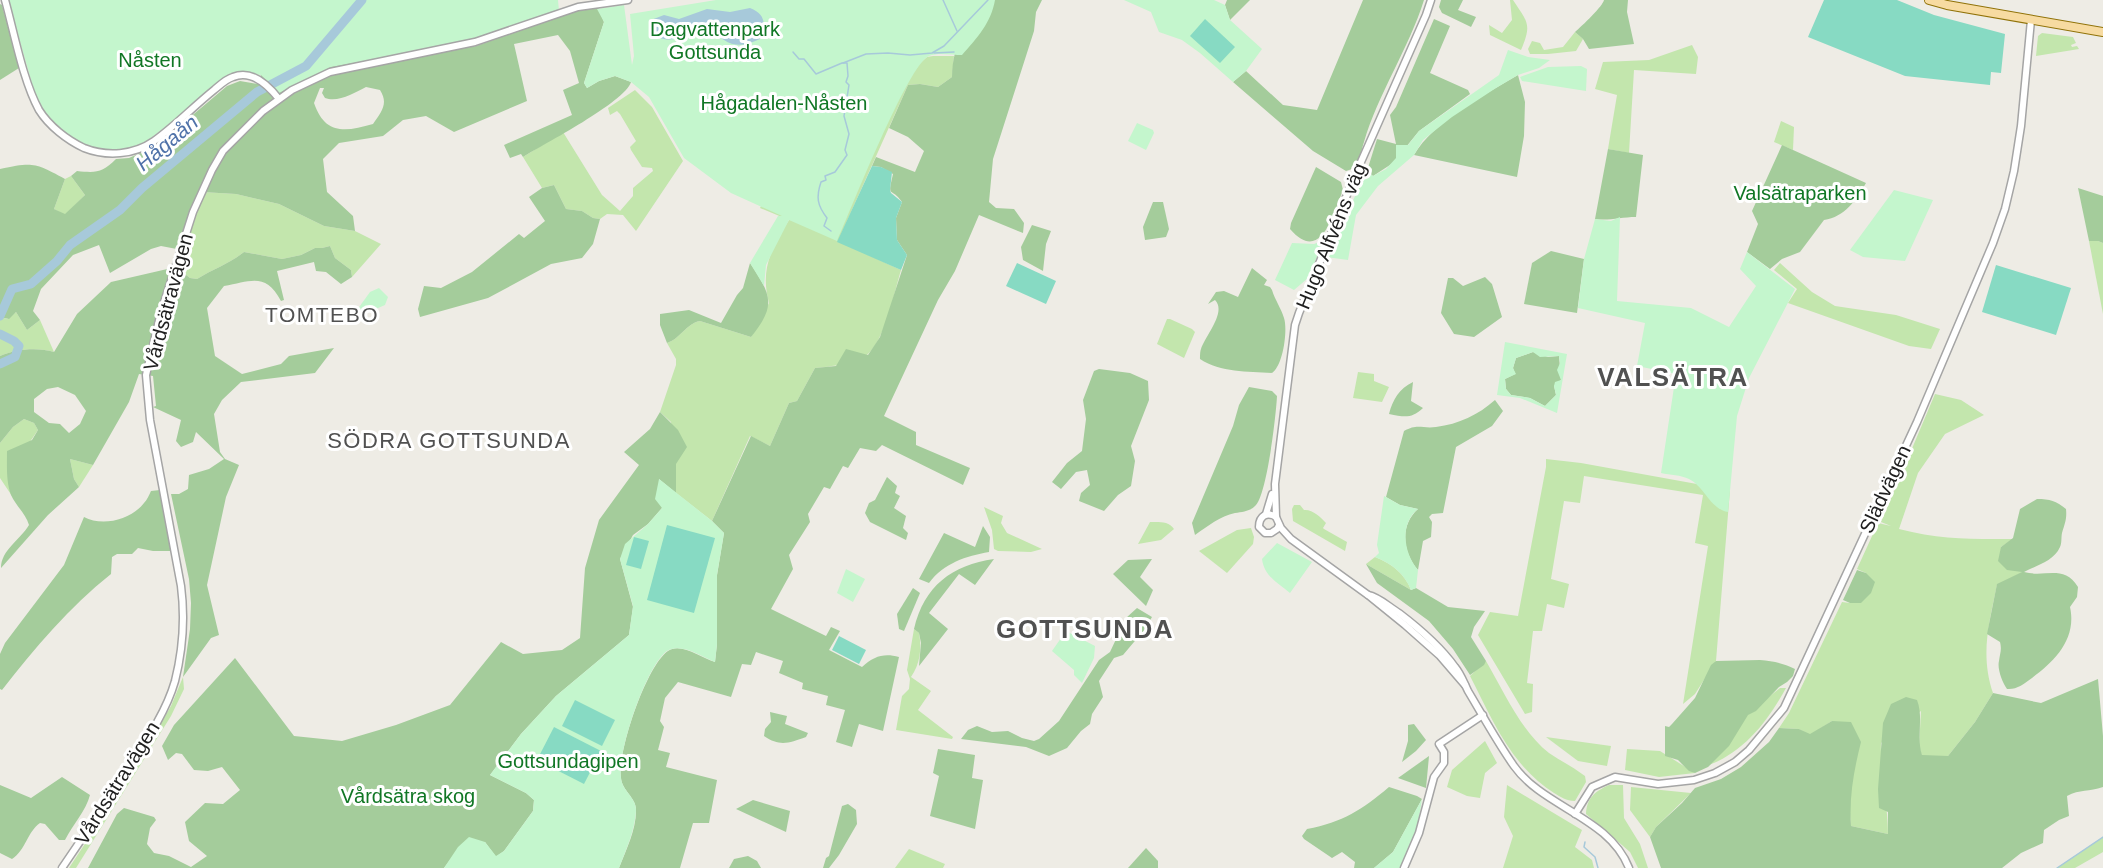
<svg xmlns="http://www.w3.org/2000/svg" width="2103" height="868" font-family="Helvetica,sans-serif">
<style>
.grass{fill:#c3e6ad}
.forest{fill:#a4cc9b;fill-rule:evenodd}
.park{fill:#c4f6cd;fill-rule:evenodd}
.pitch{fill:#87dac3}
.water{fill:#a7c9da}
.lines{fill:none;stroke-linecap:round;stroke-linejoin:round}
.stream{stroke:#a7c9da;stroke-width:1.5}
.river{stroke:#a7c9da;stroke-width:9}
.minor-casing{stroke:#a5a5a5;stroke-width:9}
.major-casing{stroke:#907208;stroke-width:10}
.minor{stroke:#fff;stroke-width:6}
.major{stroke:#f7dba1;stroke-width:8}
.labels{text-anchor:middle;stroke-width:6;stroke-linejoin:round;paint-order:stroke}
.park-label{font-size:20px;fill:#117725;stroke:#fff}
.street-label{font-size:20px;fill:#1e1e1e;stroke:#fff}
.water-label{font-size:21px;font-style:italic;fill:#4f72a9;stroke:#fff}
.neighbourhood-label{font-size:21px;letter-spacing:1.5px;fill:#515151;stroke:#fff}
.quarter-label{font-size:22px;letter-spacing:1.5px;fill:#515151;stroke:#fff}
.district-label{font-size:26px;font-weight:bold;letter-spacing:1.5px;fill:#515151;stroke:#fff}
</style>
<rect width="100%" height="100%" fill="#eeece5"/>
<g class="grass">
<path d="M1510,0h3c15,23 19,24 8,50l-31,-15 -1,-10 13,8 10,-13z"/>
<path d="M1575,32l8,7 -7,12 -28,3h-18l-2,-5 4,-8 8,2 4,7 19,-3z"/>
<path d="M2042,33l31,4 3,6 -5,2 1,2 5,-1 2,3 -43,7 2,-20z"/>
<path d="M1692,45l6,12 -2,17 -62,-4 -5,83 -21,-4 9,-54 -22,-6 8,-27 46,-2z"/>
<path d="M933,56h21l-2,21 -14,10 -18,-3 -12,1 -70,156 63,29c-7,23 -15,66 -32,83 -9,10 -40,14 -54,15l-18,33 -8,2 -19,43 -20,-10 -38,85 -36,-28v-29l-5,-42 -11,-10 16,-47v-6l-9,-16c13,-4 20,-20 33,-22l51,16 18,-34c-9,-33 2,-55 20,-83l-29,-12 2,-4 165,-147z"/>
<path d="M635,90l17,17 31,54 -47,70 -13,-16 -16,-1 -7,5 -7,-1 -11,-7 -16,-2 -12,-24 -12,3 -19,-31 40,-25 39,63 18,16 13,-15v-8l20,-17 -1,-3 -10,-1 -11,-17 -1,-3 6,-6 -16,-27 -3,-3 -7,4 -2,-7z"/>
<path d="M1781,121l13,6 -1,23 -19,-8z"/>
<path d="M71,176l14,19 -20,20 -11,-6 11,-30z"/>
<path d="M202,192l34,2 43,10 45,22 31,5 26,13 -29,33 -1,-7 -16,-12 -5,-12 -8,2h-7l-14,7 -19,4 -38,-7c-15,12 -31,17 -47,27l-7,-1 -14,-11z"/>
<path d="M2089,241h9l5,2v71z"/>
<path d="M1780,263l32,29 23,14 61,9 44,14 -9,20 -22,-3 -121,-43 9,-14 -23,-19z"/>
<path d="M16,312l11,18 13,-10 14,32c-16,-5 -39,-3 -54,4v-39l8,2z"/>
<path d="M1167,319h3l22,10 3,3 -11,26 -27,-14z"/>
<path d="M1358,372l16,2v7l15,6 -7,15 -29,-4z"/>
<path d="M1935,394l26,6 23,15 -39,19 -27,39 -19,56c42,11 72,10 114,10l-12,8 22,25 -26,13c-8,38 -17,70 -4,108l-18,29 -27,34h-26l-3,-9 2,-36 -40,32c-1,30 7,60 7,91l-37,-8 -2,-25 3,-23 -20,-57 -22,14 -11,-6 -20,-1 10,-15 53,-111 8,1 16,-30 -9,-4 21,-46 13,3 -10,-4z"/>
<path d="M24,419l10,4 4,7 -30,44 4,22 -12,-18v-35l13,-16z"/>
<path d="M70,459l23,6 -14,22 -5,-8z"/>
<path d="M1546,459l35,4 149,27 -14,171 -21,33 -12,10 25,-158 -13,-3 8,-48 -119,-19 -4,27 -16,-2 -13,78 18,5 -5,24 -17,-4 -5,27h-9l-6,52 6,1 -1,28 -7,2 -47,-79 12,-23 28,4 28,-149z"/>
<path d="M1294,505h6l4,5c8,-1 17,7 22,13l-3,5 1,1 23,13 -2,9 -52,-30 -1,-12z"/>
<path d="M984,507l19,9 -2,7 6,10 35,16 -11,3 -33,-1 -4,-2 -2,-19z"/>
<path d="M1150,522c9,0 19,-1 24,7l-13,11 -23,4z"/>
<path d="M1251,528l3,9 -1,7 -26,29 -28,-22 38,-21z"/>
<path d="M1375,557c16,6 30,17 36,33l-45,-26z"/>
<path d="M914,629l5,4c3,16 1,31 -8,44l20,14 -13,19 35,27 -1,2 -56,-9 6,-34 7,-7 1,-10 -3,-9z"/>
<path d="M1486,661c18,31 35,70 63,92 12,8 24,14 36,23l1,6 -11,19c-9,0 -14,-4 -21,-8 -43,-27 -62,-74 -84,-117z"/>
<path d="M183,677l1,12 -13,27 -95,152h-7l62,-94 40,-68z"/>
<path d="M1780,688h6c-20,36 -43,65 -82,79l36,-47z"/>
<path d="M1546,737l65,9 -4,20 -29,-5z"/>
<path d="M1485,741l12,22 -12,10 -5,25 -13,-2 -20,-9 5,-17z"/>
<path d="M1627,749l33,2 35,22 -36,4 -34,-7z"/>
<path d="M1507,785l75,45 -7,17 17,13 2,8h-91l10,-32 -9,-19z"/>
<path d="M1609,785h14l1,33 16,26 8,24h-10l-8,-16 -44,-38c1,-16 8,-22 23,-29z"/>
<path d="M1631,787l60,6 -35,34 -6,10 -20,-27z"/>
<path d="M2103,837v15l-28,16h-18z"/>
<path d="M909,849l36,15 -2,4h-48z"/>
</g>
<g class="forest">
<path d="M393,0l31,56 52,-10 103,-36 19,-3 6,15 -20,61 3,5 12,-7 16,-5 16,6c-6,20 -87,62 -108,75l-2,-3 -11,4 -6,-13 68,-30 -9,-25 16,-7 -9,-32 -12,-16 -44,9 13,57 -73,31 -28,-16 -23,4 -20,16 -44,7 -16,16 4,33 26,24 2,15 -31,-5 -45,-22 -43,-10 -34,-2 -20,58 -21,-4 -10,3 -41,24 -11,-28 -26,10 -32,34 -8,22 7,9 -13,10 -11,-18 -7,7 -9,-2v-148c34,-7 35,-6 65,10l-11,30 11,5 20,-19 -14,-19 6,-5c19,2 25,2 39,-12l13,-1 27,-12 71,-60 13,-5 18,3 3,-9zM366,87l14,3c9,14 1,22 -7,34 -28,8 -48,11 -59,-21l6,-15h4l-2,5 3,5c13,5 29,-5 41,-11z"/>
<path d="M990,0h52l-6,12 -2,19 -41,128 -4,43 7,6 18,1 10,14 -1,10 -44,-18 -24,56 -17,29 -54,116 32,16v13l54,23 -7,17 -81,-40 -6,6 -16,-3 -12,20 -5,-2 -13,23 -6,-2 -16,27 2,8 -21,33 4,14 -22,40 55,27 5,-9 9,4 -11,19 33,17c12,-11 22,-14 37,-10l-16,74 -24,-7 -7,23 -16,-5 9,-32 -19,-5 2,-9 -26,-7 1,-6 -24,-10 4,-12 -27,-9 -5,13 -9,-1 -11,33 -53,-15 -13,16 -5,23 4,6 -6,23 12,3 -4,14 51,13 -8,43h-16l-13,45h-61c7,-18 17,-38 17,-57 1,-13 -14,-20 -15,-33 -4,-25 25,-112 47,-127 13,-9 33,7 47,11l2,-18v-69l7,-42 -12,-12 39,-85 19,10 19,-43 8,-2 18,-33 21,-2 10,-17 22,6 12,-18 27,-82 -10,-15 -1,-22 6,-16c-11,-16 -15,-2 -9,-28l-12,-7 -9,-1 4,-9 39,15 9,-21 -16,-14 -19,-9 19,-43 12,-1 18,3 14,-10c1,-38 15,-49 38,-77z"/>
<path d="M1227,0h23l-20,20 -5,-15z"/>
<path d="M1363,0h61c-15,48 -46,94 -60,142 -4,12 -4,26 -18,29l-33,-20 -80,-69 13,-11 37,34 34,5z"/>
<path d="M1441,0h22l-5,10 18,7 -5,10 -29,-14 -3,-6z"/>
<path d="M1604,0h24l-1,12 7,32 -45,5 -6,-10 -8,-7c7,-6 28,-26 29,-32z"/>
<path d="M0,4l2,1 17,63 -19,12z"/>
<path d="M1434,19l16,7 -20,47 38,17 2,4 -51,37 -26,32 -20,13 -6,-5 10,-32 19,5 -6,-29 6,-8z"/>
<path d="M1518,75l7,27 -1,34 -7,41 -103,-22c20,-34 70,-60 104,-80z"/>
<path d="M1782,145l84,38c-10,17 -21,34 -42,37l-24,32 -18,7 -12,10 -23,-17 11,-28 -6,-13z"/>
<path d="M1608,149l35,6 -7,62c-15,0 -27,4 -41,2z"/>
<path d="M1316,167l25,15 2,8c-10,24 -22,75 -53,39l1,-6z"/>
<path d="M554,185l12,24 16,2 11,7 7,1 -7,25 -11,14 -31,6 -63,34 -68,19 -2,-8 6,-23 17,2 31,-16 47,-38 5,4 21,-17 -16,-24 13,-9z"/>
<path d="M2078,188l25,8v47l-5,-2h-9z"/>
<path d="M1153,202h10l6,27 -3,8 -21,3 -2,-13z"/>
<path d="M1032,225l19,6 -5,13 -3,27 -20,-11 -2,-13z"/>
<path d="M330,246l5,12 16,12 1,7 -11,7 -15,-12 -10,-1 -2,-9 -37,9 7,29 -3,1c-15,-29 -30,-20 -57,-15l-17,22 8,48 27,18 39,-10 8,-8 45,-8 -19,25 -74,9 -19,18 -8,14 6,38 5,7 14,6 -13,32 -19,88 12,50 -8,3 -28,39 7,-48 1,-26 -2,-24 -18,-85h8l9,-5 1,-14 20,-6 15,-10 -28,-27 -3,10 -12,5 -5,-6 5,-21 -28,-13 3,-1 -3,-30 -14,-2 -10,28 -36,63 -23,-6 4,20 5,8 -31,28 -47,53c0,-18 19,-28 28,-43 -3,-11 -13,-19 -18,-30 -5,-13 -4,-30 -4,-44l25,-11 6,-10 -4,-7 -10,-4 -11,8 -13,16v-87c15,-7 38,-9 54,-4l23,-38 34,-32 65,-15 14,11 7,1c16,-10 32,-15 47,-27l38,7 19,-4 14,-7h7zM58,387l17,8 11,16 -6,13 -11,9 -9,-9 -11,-1 -15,-11v-13l13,-10z"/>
<path d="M1551,251l33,8 -7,54 -53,-9 8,-41z"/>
<path d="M750,263c21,32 27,42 1,74l-51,-16c-13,2 -20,18 -33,22l-7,-18v-11l29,-4 32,13 16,-28 6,-7z"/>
<path d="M1252,268l15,12 -3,5 6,2 2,3c3,10 9,18 12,28 4,12 -1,48 -12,55 -25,-2 -51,0 -72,-14 0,-2 0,-8 1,-10 4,-13 26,-37 14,-49l-7,4 8,-12 8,-1 14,6z"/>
<path d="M1485,277l7,7 10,33 -28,20 -20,-3 -13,-21 7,-35h5l10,8z"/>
<path d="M1533,352l15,5 11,-1 2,24 -7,6 2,9 -11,11 -15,-8 -19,-3 -5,-6 -1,-10 10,-5 -2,-6 3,-10z"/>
<path d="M1099,369l31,4 18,8 1,19 -18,46 4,15 -4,25 -13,9 -14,16 -25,-10 2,-8 9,-8 -3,-15 -11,2 -15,17 -9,-7 15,-19 15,-12 4,-32 -3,-19 11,-29z"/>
<path d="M1413,382l-2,19 12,7c-12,11 -18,9 -34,6 4,-15 10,-25 24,-32z"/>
<path d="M1249,387l23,4 5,5c-1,20 -10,97 -21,109 -5,6 -13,7 -21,8 -15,3 -27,13 -40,22l-3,-12 41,-97 6,-21z"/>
<path d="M1495,400l8,11 -11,15 -36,21 -13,66 -11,1 -3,3 3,5 -1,15 -8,4 -5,29c-15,-17 -19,-44 0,-61l-18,-4 -14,-8 18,-66c14,-8 18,-2 32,-4 23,-3 42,-12 59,-27z"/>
<path d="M660,412l18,18 9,17 -11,17v29l-17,-14 3,29 -14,16 -15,11 -13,24 13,48 -4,28 -73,61 -35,38 -31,41 36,18 8,7 -1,11 -29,40 -8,6 -11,-15 -35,18 -6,8h-356l29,-54 7,-6 30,9 2,3 -6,8 -3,16 7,9 15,3 22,11 16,-11 -18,-15 -4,-19 20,-19 18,1 17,-14 -18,-23 -14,4 -14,-1 -12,-16 -6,-1 -8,7 -6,-14 12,-21 61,-67 59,78 48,5 54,-16 54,-20 51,-63 22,12 39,-4 18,-12 5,-70 14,-48 40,-55 -15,-13 26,-23z"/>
<path d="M887,477l10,9 -2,7 5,3 -6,12 12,8 -3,12 5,5 -2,7 -36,-18 -5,-9 4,-10 6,-3z"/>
<path d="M160,490l11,61h-18l-15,-3 -6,6h-15l-5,3 -1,17c-42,33 -76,74 -109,116l-2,-1v-35l5,-11 59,-78 20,-48c18,10 47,3 60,-14 3,-3 5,-8 7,-12z"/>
<path d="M2037,499c13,0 19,2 29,10 1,10 -1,14 -4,24 -1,5 0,10 -2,14 -6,14 -23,18 -36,25 21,6 40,-8 54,15l-1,10 -7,10c7,32 -15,54 -38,71 -8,6 -16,12 -25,11 -5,-7 -10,-21 -8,-28 1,-8 3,-11 1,-19l-13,-8 10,-50 25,-12 -15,-2 -9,-9 3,-14 12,-9 7,-29z"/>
<path d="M983,526l7,11 -1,15c-23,4 -45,11 -60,31l-10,-4 25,-46 31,14z"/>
<path d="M994,559l-19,26 -16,-11 -30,39 19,16 -29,37 2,-23 -2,-10 -5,-4c10,-43 38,-64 80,-70z"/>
<path d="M1152,559l-12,18 13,13 -7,16 -33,-32 15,-14z"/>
<path d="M1366,564l45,26 5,-2 32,19 37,4 -11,16 -3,10 15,24 -2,4 -14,10 -17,-26 -24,-28 -52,-38z"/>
<path d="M1857,570l9,3 9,9 -4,11 -10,10h-11l-7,-3z"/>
<path d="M913,588l7,5 -16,38 -5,-2 -2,-15z"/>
<path d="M1137,608l15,9 -7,12 -22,26 -9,3 -15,23 4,16 -11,17 -2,10 -9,7 -14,17 -18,8 -23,-9 -65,-8 7,-9 9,-4 15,6 16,-1 14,7 12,3 5,-2 20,-18 40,-61 11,-8 16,-34z"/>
<path d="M1760,660c13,1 23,3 35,9l-2,7 -6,6 -8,5 -23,24 -8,4 -19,31 -21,21 -13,6 -6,-2 -11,-11 -13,-4v-30l4,1 3,-3 23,-26 16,-33 5,-4z"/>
<path d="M2098,679l5,57v51c-14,5 -23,2 -36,9l2,20 -10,4 -15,10 -1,13 -22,10 -19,15h-341l-11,-31 6,-10 26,-24 13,-15 26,-9 20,-12 28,-25 10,-14 20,1 11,5 22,-13 19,1 10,20c-7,28 -12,54 -10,84l37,8v-22l-9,-4 -1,-19 5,-66 8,-19 15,-7 11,3c7,18 -1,37 5,55l26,1 27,-34 18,-29 48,10z"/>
<path d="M770,712l17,4 -2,8 23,9 -2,4c-17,6 -26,10 -42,-1l1,-7 6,-7z"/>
<path d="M1414,724l12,16 -10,11 -14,11 6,-21v-16z"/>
<path d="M938,749l37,6 -3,23 11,2 -8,49 -45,-13 9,-40 -6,-3z"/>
<path d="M1429,756l-3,32 -28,-10z"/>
<path d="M62,777l28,18c-4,16 -17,29 -25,45h-6l-14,-16 -5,-1c-13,9 -14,27 -28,36l-12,-6v-68l31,13z"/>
<path d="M1389,787l28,9 5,3 -29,53 -19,16h-20l1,-6 -13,-10 -10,6 -28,-19 -2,-3 5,-7c36,-7 55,-19 82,-42z"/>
<path d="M753,800l37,11 -4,21 -50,-23z"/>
<path d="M848,804l8,6 1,14 -18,31 -10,13h-6l3,-10 3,-2 13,-50z"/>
<path d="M1146,848l12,13v7h-30z"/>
<path d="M748,856l9,5 4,7h-32l5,-9z"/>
</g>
<g class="park">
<path d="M8,0h550l1,11 -99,33 -129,23 -52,26 -18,-18 -30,-2 -24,18 -24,23 -39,29 -17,8 -18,1 -27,-8 -30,-20 -17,-30z"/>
<path d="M716,0h279c-4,23 -18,38 -33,55 -9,0 -24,-3 -33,1 -21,8 -79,156 -92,185l-48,-21 -23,45 -2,21 -14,-23 28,-47h4l-51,-23 -47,-35 -35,-61 -18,-15 -16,-6 -16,5 -12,7 -3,-5 20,-61 -7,-13 27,-4 8,60 2,-9 -4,-42z"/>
<path d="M1124,0h90l11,5 5,15 32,29 -16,22 -13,11 -33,-29 -18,-13 -23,-8 -8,-20z"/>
<path d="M1508,50l20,7 22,3 -11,8 -21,7 -22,13 -44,29 -29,23 -9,15 -36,31 -22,29 -8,45 -22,-3 41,-86 6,5 13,-7 10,-11v-13h12l11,-14 80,-56z"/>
<path d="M1581,66l6,3 -1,22 -64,-10 -2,-4 28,-10z"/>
<path d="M1137,123l16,7 1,3 -8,17 -18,-9z"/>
<path d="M1894,190l39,10 -28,61 -42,-4 -13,-7z"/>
<path d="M1620,217l-3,84 74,7 38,19 27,-41 -16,-17 7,-17 48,37 -46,89 -12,38 -9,96c-18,-3 -23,-25 -39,-33 -8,-4 -19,-4 -28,-6l15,-99 -39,-8 8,-43 -67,-15 6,-49 11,-40 16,2z"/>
<path d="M1324,240l-16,38 -14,12 -19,-10 17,-37 22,1z"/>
<path d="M379,288l9,9 -3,8 -23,10 -5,-5 13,-18z"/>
<path d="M1505,342l62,12 -10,59 -37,-15 -23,-3zM1533,352l7,5 19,-1 1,7 -3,7 4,10 -6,2 -1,4 2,9 -11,11 -15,-8 -19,-3 -5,-6 -1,-10 11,-5 -3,-6 3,-10z"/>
<path d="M659,479l53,42 12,12 -7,42v69l-2,18c-13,-5 -34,-20 -48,-11 -21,15 -50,102 -46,127 1,13 16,20 15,33 -1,19 -10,39 -17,57h-175l14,-21 11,-10 16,5 11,14 8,-5 29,-40 1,-11 -8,-7 -36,-18 31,-41 35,-38 73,-61 4,-29 -13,-47 5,-15 23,-20 14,-16 -7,-9z"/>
<path d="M1384,496l16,9 18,4c-19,15 -14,45 0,61l-2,18 -5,2c-6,-16 -20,-27 -36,-33l4,-4 -2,-8z"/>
<path d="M1277,543l35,19 -22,31c-12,-10 -26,-17 -28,-34z"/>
<path d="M846,569l19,10 -12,23 -16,-9z"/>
<path d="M1066,631l29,15 -1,12 -12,25 -8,-8v-5l-22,-19z"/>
<path d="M1422,799l-5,32 -16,37h-27l19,-16z"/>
</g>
<g class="pitch">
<path d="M1824,0h73l37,15 71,19 -4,39 -10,-1 -1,13 -85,-9 -97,-39z"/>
<path d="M1205,19l30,28 -15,16 -30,-27z"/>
<path d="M872,166l9,1 11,5 -2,18 1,3 11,9 -6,16 1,22 10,15 -6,15 -64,-28z"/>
<path d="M1017,263l39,18 -10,23 -40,-18z"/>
<path d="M1996,265l75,23 -15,47 -74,-23z"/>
<path d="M667,525l48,13 -21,75 -47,-13z"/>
<path d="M634,537l15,4 -8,28 -15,-4z"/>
<path d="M839,636l27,14 -7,14 -27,-14z"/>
<path d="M575,700l40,20 -13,26 -40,-20z"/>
<path d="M554,727l47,24 -17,33 -47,-24z"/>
</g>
<path class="water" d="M750,8c16,6 16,17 10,31 -13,6 -24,9 -36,1 -7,-4 -9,-8 -17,-9 -22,-2 -36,21 -58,-1l2,-10 13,-5 15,4 28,-10 23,3z"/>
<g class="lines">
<g class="stream">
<path d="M943,0l14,31"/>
<path d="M762,33l8,4"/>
<path d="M793,52l6,7h5l12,15 26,-11h5l1,13 -2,6 3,3 -5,31 5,18 -4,16 2,5 -12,17 -10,4 1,4 -5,2c-5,15 -4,23 6,36l-3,8 7,5"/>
<path d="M934,53l20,-1"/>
<path d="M843,63l23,-9 22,-1 22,2 22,-2 12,-7 44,-46"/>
<path d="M1585,842l-1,5 11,10 3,11"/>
<path d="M2057,868l46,-31"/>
</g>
<g class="river">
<path d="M0,316l12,-27 19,-5 26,-23 13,-16 50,-35 22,-22 115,-96 49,-26 56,-66"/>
<path d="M0,334l14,7 5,5 -4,11 -15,7"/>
</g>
<g class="minor-casing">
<g id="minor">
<path d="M5,0c9,32 18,81 34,110 10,16 28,30 45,38 23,9 50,7 70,-7 21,-15 40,-35 60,-51 6,-5 12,-11 19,-13 19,-8 35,8 46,22"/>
<path d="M1431,0l-5,15 -73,165 -54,133 -4,12 -20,159 1,33 5,11 10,11 77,56 37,30 35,31 25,29"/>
<path d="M1266,514l6,-20"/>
<path d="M1276,517c-9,-6 -17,-1 -17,10l6,6h6l6,-4 2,-4"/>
<path d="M1368,595c11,2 21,12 31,18 21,16 41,33 56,54 6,7 9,16 13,24 15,25 29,51 46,75 30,42 95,51 115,102"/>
<path d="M1575,814l17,-27 23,-10 43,7 36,-4 21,-7 20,-11 14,-12 35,-42 133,-286 76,-179 12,-34 9,-38 7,-45 10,-106"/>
<path d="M62,868c24,-35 48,-71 71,-107 16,-24 34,-52 42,-80 8,-32 10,-64 6,-95l-31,-166 -4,-45 15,-63 32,-100 19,-42 11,-19 40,-40 29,-21 38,-18 145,-30 103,-35 50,-7"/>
<path d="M1404,868l15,-35 15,-56 10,-14v-11l-5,-8 44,-29"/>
</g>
</g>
<g class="major-casing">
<path id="major" d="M1929,0l18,5 156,27"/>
</g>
<use href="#minor" class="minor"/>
<use href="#major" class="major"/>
</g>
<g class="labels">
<g class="park-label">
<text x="715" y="36">Dagvattenpark<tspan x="715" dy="23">Gottsunda</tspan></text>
<text x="150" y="67">Nåsten</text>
<text x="784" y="110">Hågadalen-Nåsten</text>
<text x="1800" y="200">Valsätraparken</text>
<text x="568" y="768">Gottsundagipen</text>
<text x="408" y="803">Vårdsätra skog</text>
</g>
<g class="street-label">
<text transform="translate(1331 236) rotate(-68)" y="7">Hugo Alfvéns väg</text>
<text transform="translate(168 302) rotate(-75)" y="7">Vårdsätravägen</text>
<text transform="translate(1885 489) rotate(-65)" y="7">Slädvägen</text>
<text transform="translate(117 783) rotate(-58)" y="7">Vårdsätravägen</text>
</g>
<g class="water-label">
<text transform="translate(167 143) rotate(-40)" y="7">Hågaån</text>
</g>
<g class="neighbourhood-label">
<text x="322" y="322">TOMTEBO</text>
</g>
<g class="quarter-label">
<text x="449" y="448">SÖDRA GOTTSUNDA</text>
</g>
<g class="district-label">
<text x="1673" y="386">VALSÄTRA</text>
<text x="1085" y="638">GOTTSUNDA</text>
</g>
</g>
</svg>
